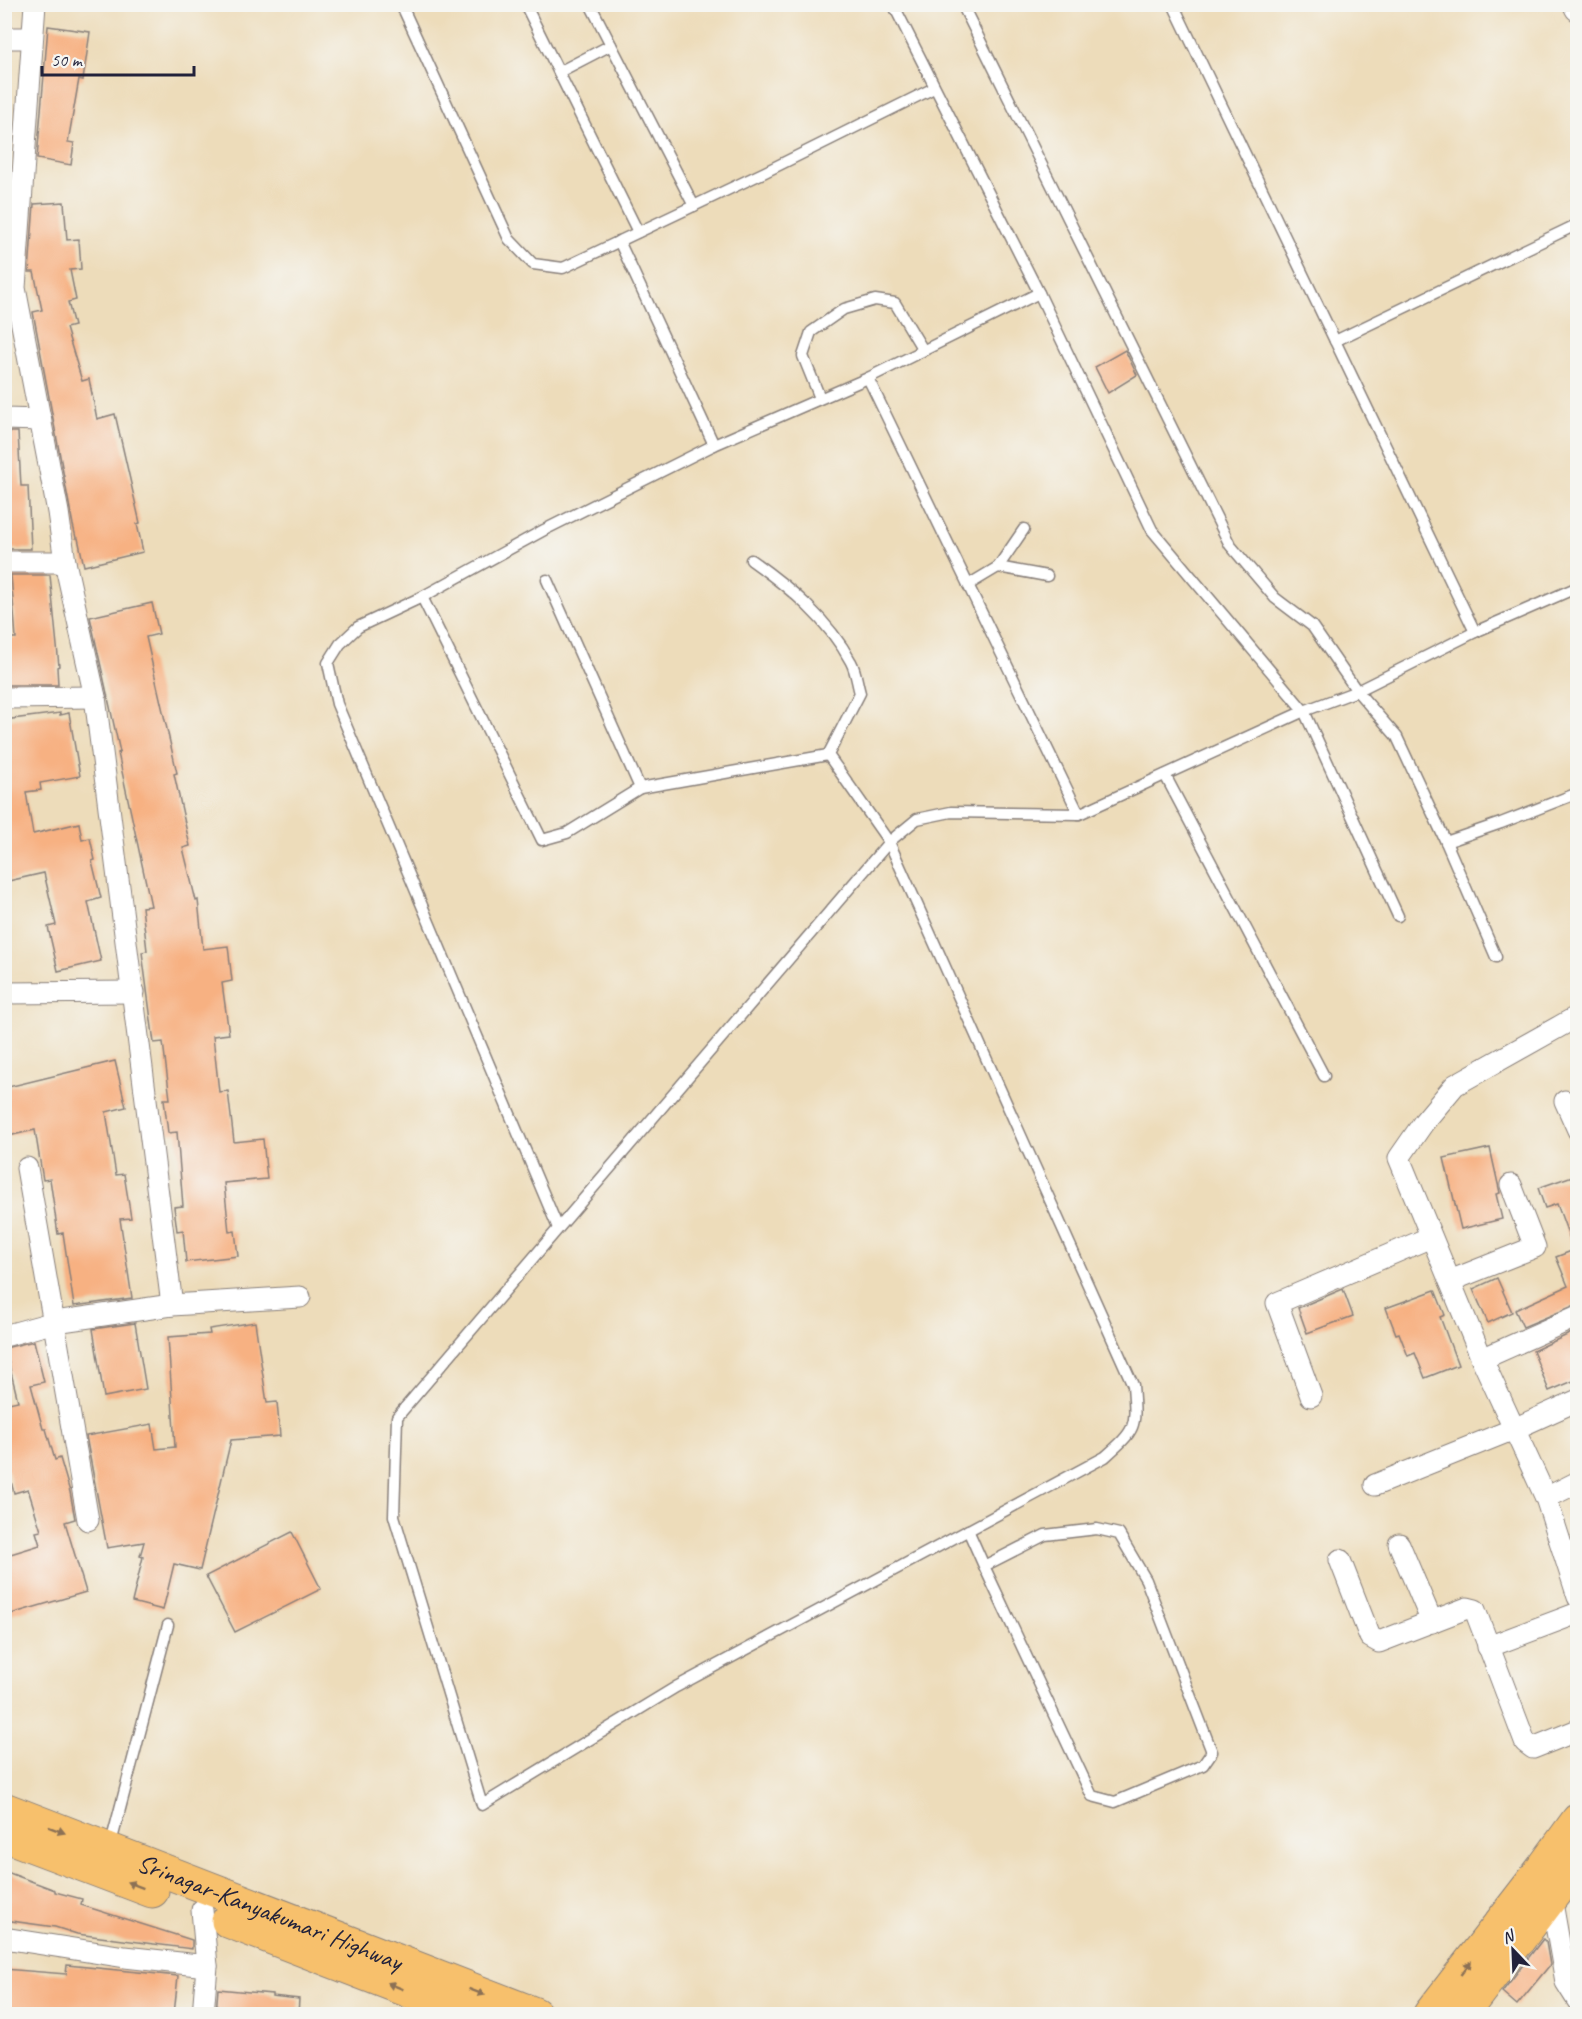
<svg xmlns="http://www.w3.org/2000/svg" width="1582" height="2019" font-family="Caveat,sans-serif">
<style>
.building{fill:#f7b182}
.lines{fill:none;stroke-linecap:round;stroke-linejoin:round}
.service-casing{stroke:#887f7a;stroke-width:13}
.minor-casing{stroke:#887f7a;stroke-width:23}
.tertiary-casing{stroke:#887f7a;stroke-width:28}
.trunk-casing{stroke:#887f7a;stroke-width:35}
.service{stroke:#fff;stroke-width:10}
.minor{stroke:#fff;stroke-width:21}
.tertiary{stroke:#fff;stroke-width:26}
.trunk{stroke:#f7c06c;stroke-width:33}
.oneway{fill:#8c7154}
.labels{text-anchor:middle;stroke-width:4.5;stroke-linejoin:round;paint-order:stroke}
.street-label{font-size:26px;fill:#22223b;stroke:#f6f6f2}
</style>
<rect width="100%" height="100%" fill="#f6f6f2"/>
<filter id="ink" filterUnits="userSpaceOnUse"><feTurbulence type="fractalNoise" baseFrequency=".0167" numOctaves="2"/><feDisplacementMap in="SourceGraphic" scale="12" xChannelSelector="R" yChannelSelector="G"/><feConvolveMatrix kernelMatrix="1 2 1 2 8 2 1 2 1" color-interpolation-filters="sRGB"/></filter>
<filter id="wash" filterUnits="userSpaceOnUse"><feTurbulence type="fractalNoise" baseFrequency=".008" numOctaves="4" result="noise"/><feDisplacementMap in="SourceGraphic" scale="24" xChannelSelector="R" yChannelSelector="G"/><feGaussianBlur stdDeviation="1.35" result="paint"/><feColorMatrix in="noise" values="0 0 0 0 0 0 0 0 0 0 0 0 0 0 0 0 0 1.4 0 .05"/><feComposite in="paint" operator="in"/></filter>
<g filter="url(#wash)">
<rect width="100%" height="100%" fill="#eddcba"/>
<g id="blocks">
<g class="building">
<path d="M48,26l42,6 -7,48 -4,-1 -11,63 6,1 -3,22 -34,-6z"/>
<path d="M64,202l3,38 12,-1 2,30 -11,1 6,30 -8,2 6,24 -8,2 16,53 7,-2 8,40 18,-5 25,109 -3,1 6,28 -59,14 -6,-28h-2l-3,-13 -40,-213 9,-2 -8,-38h-5l5,-68z"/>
<path d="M1125,350l12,25 -29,18 -13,-26z"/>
<path d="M4,432h14l3,54h7l3,63h-22l-1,-5h-4z"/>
<path d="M11,575h39l9,91 -2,1 1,18h-54v-47h12z"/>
<path d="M152,603l7,31 -13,3 31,136 -3,1 16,72 -7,2 13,53 2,-1 5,49 25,-3 4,35 -10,2 7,51 -16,2 6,56 9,-1 6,51 29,-3 4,40 -43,4 5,49 6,-1 3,25 -52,6 -3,-32 -6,1 -3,-24 9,-1 -6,-74 -9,1 -4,-34h6l-7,-57 -9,1 -12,-91 5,-1 -5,-44 9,-1 -33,-153 2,-1 -30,-135z"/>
<path d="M60,713v2l9,-2 11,63 -40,7 1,7 -15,2 7,42 46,-11 3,17 8,-2 5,22 -3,1 9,37 -13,4 13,59 -43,10 -10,-44 8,-2 -12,-52 -40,9v-162z"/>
<path d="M115,1061l11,46 -20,5 10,63 8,-1 7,44 -11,1 12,79 -58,8 -11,-73 -5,1 -8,-55 -7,1 -8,-50 -31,7v-49z"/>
<path d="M1490,1148l10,45 -4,1 6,25 -41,10 -17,-71z"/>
<path d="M1578,1174v130l-55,23 -8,-17 53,-24 -12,-29 18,-7 -17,-46 -12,4 -7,-20z"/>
<path d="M1497,1278l15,34 -24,11 -15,-34z"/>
<path d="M1343,1289l10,27 -46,17 -9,-25z"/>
<path d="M1435,1290l10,25 -5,2 18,48 -33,13 -10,-25 -7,3 -9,-23 -3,1 -10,-26z"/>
<path d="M255,1322l12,81 10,-1 3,34 -49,4 -31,130 -26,-6 -11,46 -31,-8 11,-45 -3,-1 4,-14 -37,6 -21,-112 66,-12 4,25 19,-2 -7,-110 42,-3 -1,-5z"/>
<path d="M135,1323l11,66 -42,8 -11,-68z"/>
<path d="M1578,1330v49l-29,12 -16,-40z"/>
<path d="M34,1341l10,41 -13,3 12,44h3l9,31 5,-2 10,34 5,27 -10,3 21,70 -82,24v-60l36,-11 -4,-13 5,-1 -13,-42 -14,4 -6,-23h-4v-66l14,-3 -13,-53z"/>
<path d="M292,1532l29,57 -86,43 -29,-56z"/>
<path d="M4,1871l51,19v2l27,7 -1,6 111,35v9l-115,-15 -22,-7 -51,-7z"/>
<path d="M1543,1939l3,3 4,23 -33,40 -15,-13z"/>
<path d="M67,1965l111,11 -4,38h-170v-45l62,5z"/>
<path d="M218,1989l54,5v2l27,3 -1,15h-82z"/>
</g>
</g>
</g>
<g filter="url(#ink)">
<use href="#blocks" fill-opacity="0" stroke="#887f7a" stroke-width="1.5"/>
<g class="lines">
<g class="service-casing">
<g id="service">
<path d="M401,4l108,235 24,25 30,4 202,-96 169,-84"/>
<path d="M525,4l113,228"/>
<path d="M590,4l104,202"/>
<path d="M893,4l146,289 113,237 152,181 94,205"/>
<path d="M962,4l268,541 45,53 37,28 45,65 40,46 49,105 50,115"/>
<path d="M1173,4l302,628"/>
<path d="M559,72l52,-27"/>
<path d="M619,241l95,204"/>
<path d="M1335,341l243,-117"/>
<path d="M868,378l211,436"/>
<path d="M820,398l-17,-42 8,-24 33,-23 31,-9 20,3 28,47"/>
<path d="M751,560c38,27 78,60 100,102 5,9 6,21 9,31l-32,62 61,87 244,543c3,42 5,43 -28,72l-429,230 -194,118 -88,-289 3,-99 492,-575 28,-23 34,-7 128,2 225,-103 53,-20 118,-59 103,-45"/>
<path d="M998,567l49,9"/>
<path d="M547,580l93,208 188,-33"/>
<path d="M968,585l30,-18 26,-38"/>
<path d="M422,597l120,243 25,-7 73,-45"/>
<path d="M1165,775l159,301"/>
<path d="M1446,842l55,-19 77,-30"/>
<path d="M558,1228l-221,-524 -9,-41 12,-19 18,-17 64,-30 122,-67 170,-85 154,-67 171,-85"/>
<path d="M968,1530l16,36 108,230 23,6 88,-37 9,-13 -66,-172 -27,-46 -22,-5 -52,6 -61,31"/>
<path d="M110,1847l58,-222"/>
</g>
</g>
<g class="minor-casing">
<g id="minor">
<path d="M35,4l-20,284 43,224 7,50 30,135 77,608"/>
<path d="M4,38h27"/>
<path d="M4,419l37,1"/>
<path d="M4,562h61"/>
<path d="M4,698l91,-1"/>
<path d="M4,993l130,-1"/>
<path d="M1578,1016l-123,69 -31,37 -25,36 83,201 64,139 32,99"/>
<path d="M1565,1101l13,29"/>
<path d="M27,1168l61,352"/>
<path d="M1450,1281l85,-34 -24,-62"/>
<path d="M4,1336l51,-14 117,-17 128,-8"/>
<path d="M1482,1359l96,-43"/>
<path d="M1311,1396l-34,-93 154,-66"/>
<path d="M1375,1485l139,-56 64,-29"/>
<path d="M1546,1498l32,-16"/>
<path d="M1399,1544l33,78"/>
<path d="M1340,1560l30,77 9,5 88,-34 8,2 50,132 8,6 45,-18"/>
<path d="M1488,1647l90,-34"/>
<path d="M1551,1897l15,85 12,19"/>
<path d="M4,1938l121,19 82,9 -5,-56"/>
<path d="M203,2014l4,-48"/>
</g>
</g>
<g class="tertiary-casing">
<path id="tertiary" d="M1576,4l2,4"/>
</g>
<g class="trunk-casing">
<g id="trunk">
<path id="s1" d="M4,1809l531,205"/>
<path d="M4,1835l148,56"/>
<path d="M228,1921l241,93"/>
<path d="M1430,2014l113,-146 35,-48"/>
<path d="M1462,2014l116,-152"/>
</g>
</g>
<use href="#service" class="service"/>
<use href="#minor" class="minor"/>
<use href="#tertiary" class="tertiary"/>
<use href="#trunk" class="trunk"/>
</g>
<defs><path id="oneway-solid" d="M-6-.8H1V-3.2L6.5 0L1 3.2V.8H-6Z" transform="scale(1.5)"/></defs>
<g class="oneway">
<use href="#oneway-solid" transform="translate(57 1830) rotate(21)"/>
<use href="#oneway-solid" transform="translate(135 1885) rotate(-159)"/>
<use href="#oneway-solid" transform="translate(1466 1968) rotate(-52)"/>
<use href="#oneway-solid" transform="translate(395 1986) rotate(-158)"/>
<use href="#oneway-solid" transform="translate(477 1992) rotate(21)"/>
</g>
</g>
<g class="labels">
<g class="street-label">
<text dy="9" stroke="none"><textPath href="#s1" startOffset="285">Srinagar-Kanyakumari Highway</textPath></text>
</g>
</g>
<rect width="1582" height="2019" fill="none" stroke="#f6f6f2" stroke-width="24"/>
<g transform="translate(1513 1950) rotate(337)" stroke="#f6f6f2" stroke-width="4.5" paint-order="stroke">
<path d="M0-4.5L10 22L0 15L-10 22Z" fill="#22223b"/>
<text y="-9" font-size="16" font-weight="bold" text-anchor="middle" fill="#22223b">N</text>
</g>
<path d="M42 66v9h152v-9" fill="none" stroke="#22223b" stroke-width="3"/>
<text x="51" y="66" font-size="18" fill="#22223b" stroke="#f6f6f2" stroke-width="4.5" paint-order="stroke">50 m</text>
</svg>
